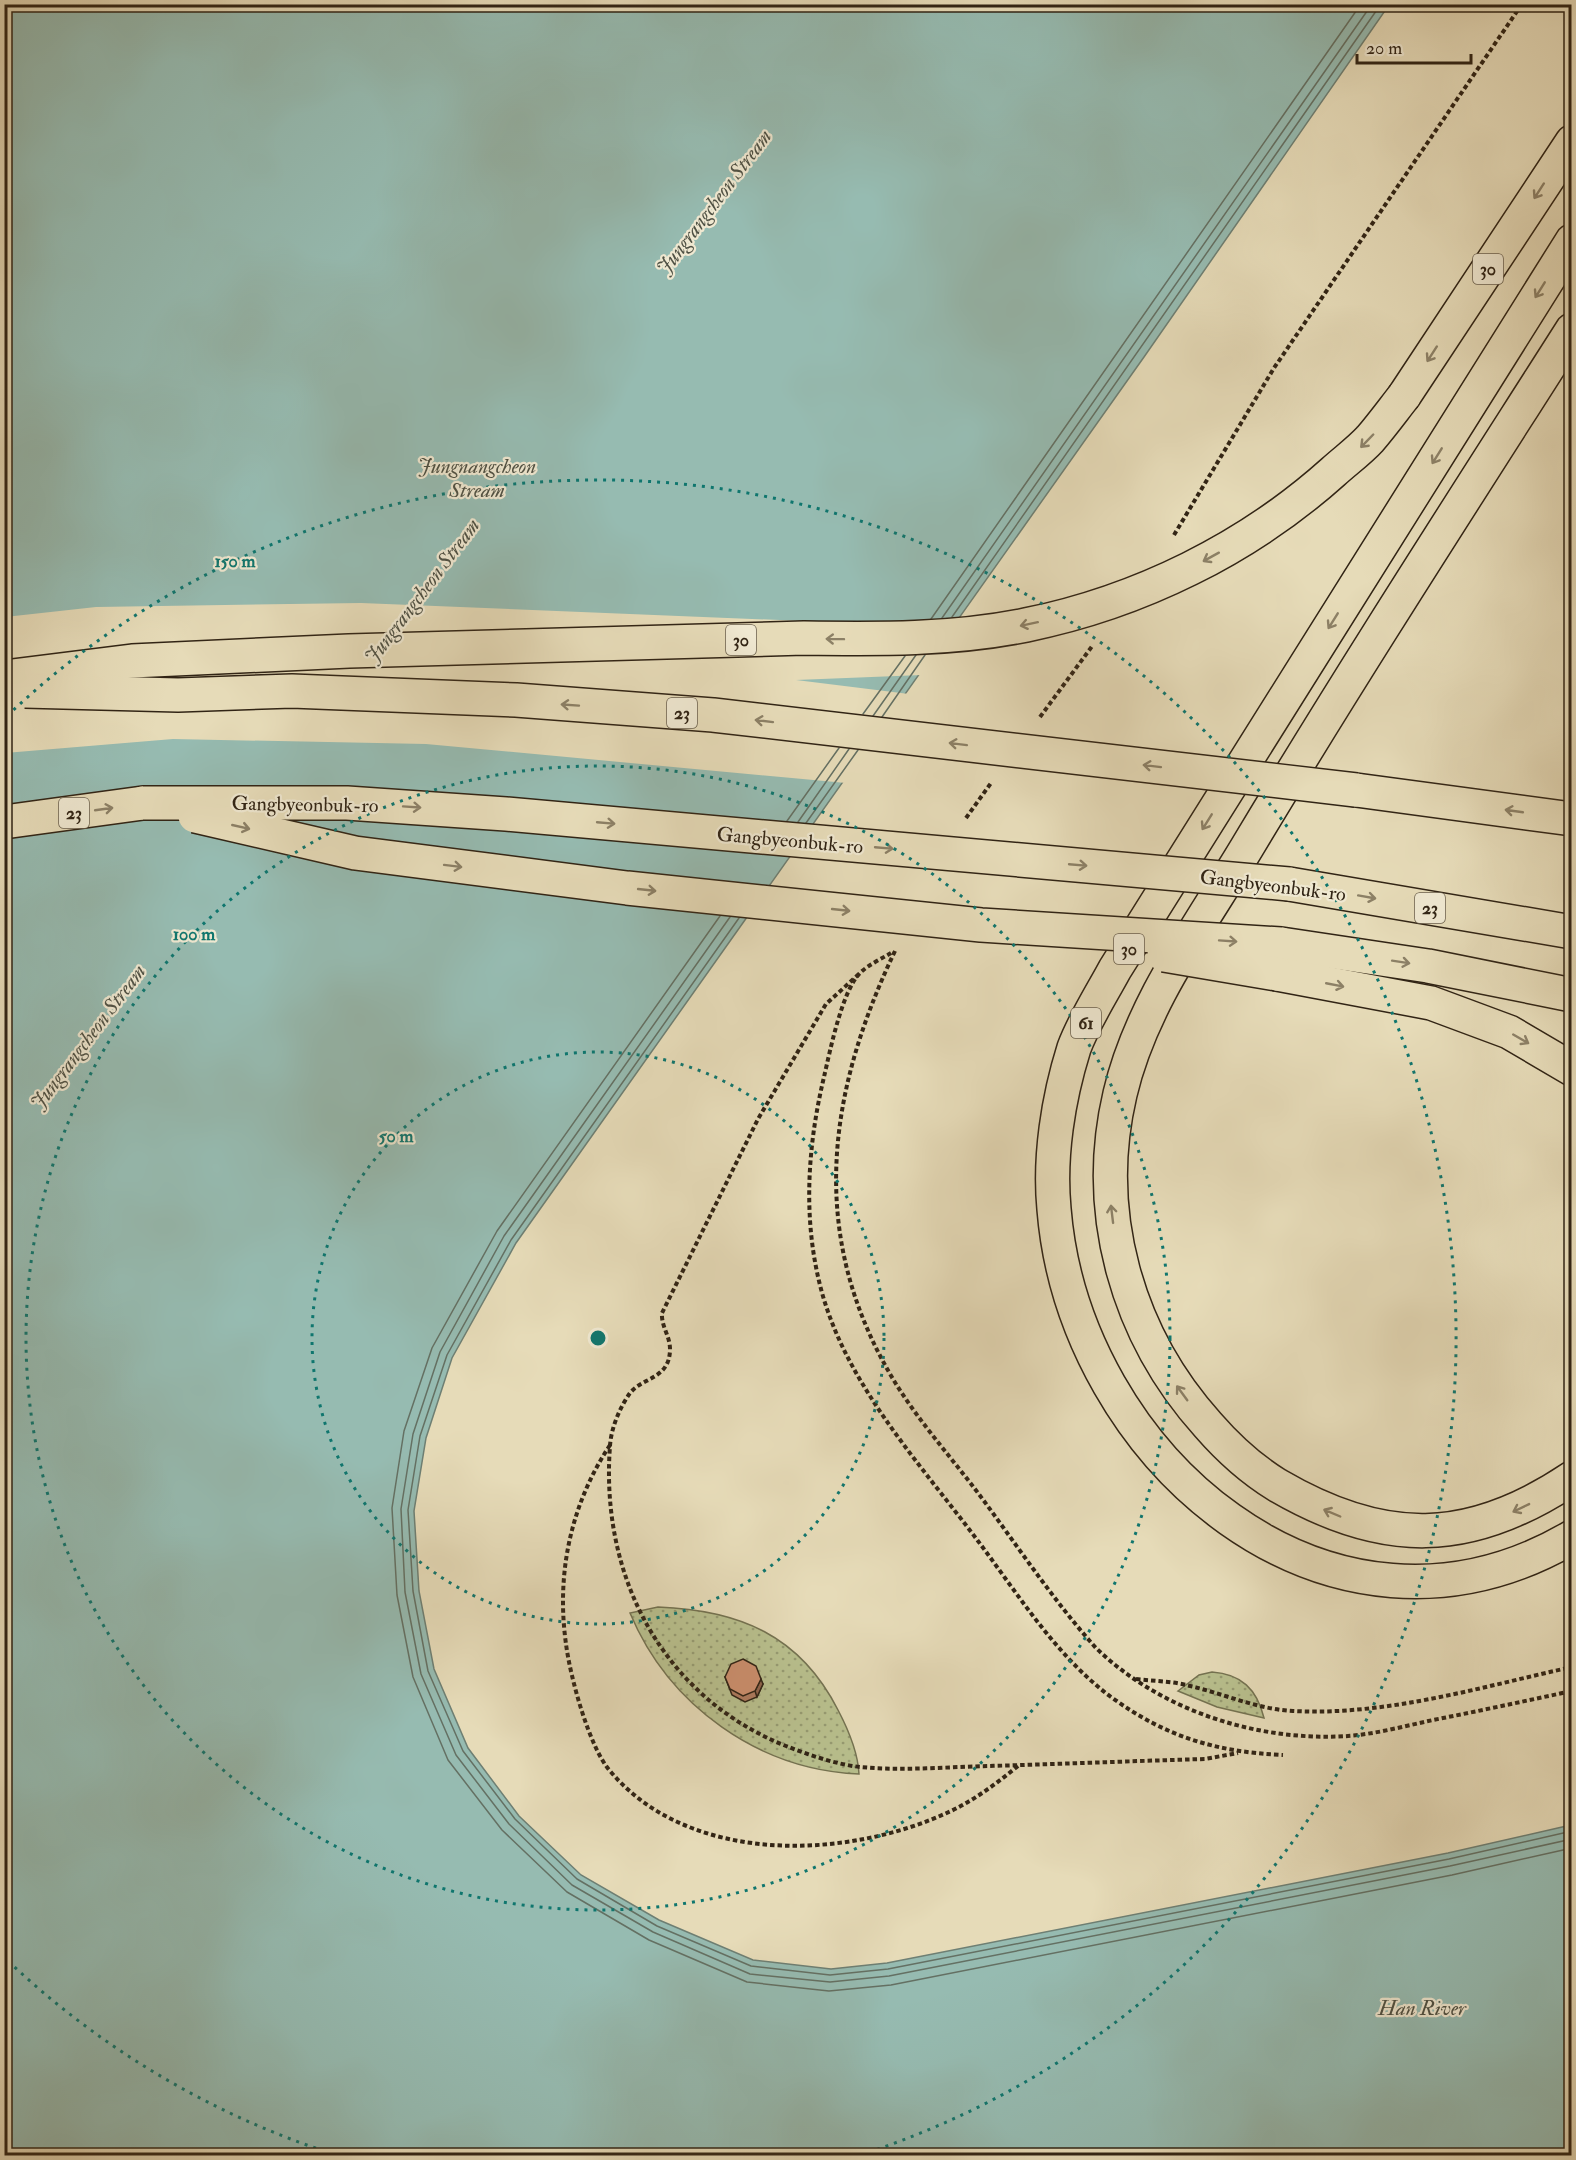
<svg xmlns="http://www.w3.org/2000/svg" width="1576" height="2160" font-family="'IM FELL Double Pica',serif">
<style>
.park{fill:url(#park-dots);stroke:#747251;stroke-width:1.5}
.water{fill:#96bbb1;stroke:#6e7f73;stroke-width:1.5}
.pier{fill:#e6dbb8}
.lines{fill:none;stroke-linecap:round;stroke-linejoin:round}
.shore{stroke:#647063;stroke-width:1.5}
.highway-casing{stroke:#312415;stroke-width:36}
.path{stroke:#312415;stroke-width:4;stroke-dasharray:4.5 3;stroke-linecap:butt}
.highway{stroke:#e6dbb8;stroke-width:33}
.highway-bridge-casing{stroke:#312415;stroke-width:36;stroke-linecap:butt}
.highway-bridge{stroke:#e6dbb8;stroke-width:33}
.wall{fill:#af7b5f;stroke:#312415;stroke-width:1.5}
.shaded-wall{fill:#8f644d;stroke:#312415;stroke-width:1.5}
.building{fill:#cc8f6e;stroke:#312415;stroke-width:1.5}
.oneway{stroke:#8c8066}
.ring{fill:none;stroke:#0f766e;stroke-width:3;stroke-dasharray:3 6}
.labels{text-anchor:middle;stroke-width:4.5;stroke-linejoin:round;paint-order:stroke}
.shield{fill:#efe8d1;stroke:#6a5f4d;stroke-width:1.5}
.shield-label{font-size:18px;font-weight:bold;fill:#312415}
.street-label{font-size:20px;fill:#312415;stroke:#efe8d1}
.water-label{font-size:21px;font-style:italic;fill:#4f5144;stroke:#efe8d1}
.centre{fill:#0f766e;stroke:#efe8d1;stroke-width:3}
.ring-label{font-size:18px;text-anchor:middle;font-weight:bold;fill:#0f766e;stroke:#efe8d1;stroke-width:4.5;stroke-linejoin:round;paint-order:stroke}
</style>
<defs>
<pattern id="park-dots" width="8" height="8" patternUnits="userSpaceOnUse" patternTransform="scale(1.5)"><rect width="8" height="8" fill="#b8bf8d"/><path d="M2 2h.1M6 6h.1" fill="none" stroke="#969b72" stroke-width="1.8" stroke-linecap="round"/></pattern>
</defs>
<rect width="100%" height="100%" fill="#e6dbb8"/>
<filter id="stains"><feTurbulence type="fractalNoise" baseFrequency=".00333" numOctaves="4"/><feColorMatrix values="0 0 0 0 .2 0 0 0 0 .09 0 0 0 0 .02 0 0 0 .5 -.17"/></filter>
<radialGradient id="worn" r=".72"><stop offset=".6" stop-color="#630" stop-opacity="0"/><stop offset="1" stop-color="#630" stop-opacity=".3"/></radialGradient>
<g class="park">
<path d="M658,1607c81,3 142,28 180,103 10,19 20,43 21,64 -100,-4 -190,-68 -229,-161z"/>
<path d="M1212,1672c29,2 45,17 52,46l-47,-11 -39,-16 21,-16z"/>
</g>
<path class="water" d="M9,4l1380,1 -245,352 -628,886 -64,115 -26,80 -12,73 5,80 15,78 34,79 51,68 62,59 78,45 94,40 78,9 56,-6 561,-110 123,-28v330h-1566l-1,-2145z"/>
<path class="pier" d="M361,603l490,20 110,-3 -39,55 -126,5 113,14 -63,89 -420,-39 -253,-5 -168,14v-136l91,-10z"/>
<g class="lines">
<g class="shore">
<path d="M952,617l429,-613"/>
<path d="M942,618l430,-614"/>
<path d="M931,619l430,-615"/>
<path d="M863,714l42,-58"/>
<path d="M873,716l43,-61"/>
<path d="M882,717l43,-62"/>
<path d="M787,821l52,-73"/>
<path d="M798,822l51,-73"/>
<path d="M806,823l52,-73"/>
<path d="M720,916l-223,315 -65,117 -28,83 -12,77 5,87 16,82 35,83 54,70 65,62 82,48 98,42 82,9 62,-6 561,-110 120,-27"/>
<path d="M730,917l-226,319 -64,116 -27,82 -12,75 4,83 16,82 35,81 53,69 63,61 81,47 97,42 80,8 59,-6 561,-110 122,-27"/>
<path d="M739,918l-228,322 -64,115 -27,81 -12,74 5,81 15,80 35,80 52,68 62,60 80,47 94,40 79,9 58,-6 561,-110 123,-28"/>
</g>
<g class="highway-casing">
<g id="highway">
<path d="M1572,241l-457,728c-14,26 -31,52 -41,79 -16,51 -25,109 -20,161 20,248 276,470 518,328"/>
<path d="M1572,330c-109,171 -219,341 -323,514 -47,79 -108,159 -129,250 -28,119 7,241 88,331 20,23 43,44 69,60 106,62 192,62 295,-7"/>
<path d="M1404,396l168,-254"/>
<path d="M1356,790l216,29"/>
<path d="M4,822l139,-19"/>
<path d="M1289,884l283,48"/>
<path d="M1281,944l147,22 144,29"/>
<path d="M1277,974l154,29 78,29 63,37"/>
</g>
</g>
<g class="path">
<path d="M1174,535l100,-167 248,-364"/>
<path d="M1040,717l53,-72"/>
<path d="M966,818l25,-35"/>
<path d="M895,951c-70,147 -87,289 1,433 23,37 53,71 79,105 40,53 77,110 121,159 65,63 162,94 252,88 28,-2 57,-10 85,-16 46,-9 92,-19 139,-29"/>
<path d="M891,953c-10,6 -23,12 -31,20 -18,18 -30,78 -36,104 -16,67 -21,137 -5,204 23,99 99,180 159,260 40,53 78,115 133,156 55,40 105,55 172,58"/>
<path d="M859,974l-33,30 -68,115 -96,194c-1,13 8,23 8,36 0,30 -27,28 -40,44 -10,14 -19,35 -20,53 -10,131 53,251 176,300 23,9 49,18 74,21 42,4 87,0 129,-1 72,-2 144,-5 216,-7l33,-6"/>
<path d="M610,1445c-39,59 -54,128 -44,199 4,32 23,103 44,127 80,95 237,89 341,40 25,-12 46,-28 67,-45"/>
<path d="M1136,1679c17,2 34,2 50,6 36,8 70,24 107,26 93,5 188,-24 279,-44"/>
</g>
<use href="#highway" class="highway"/>
<g class="highway-bridge-casing">
<g id="highway-bridge">
<path d="M4,677l128,-16 217,-10 455,-13c74,1 149,2 222,-13 113,-23 221,-76 307,-153 12,-11 26,-21 37,-33 12,-14 23,-29 34,-43"/>
<path d="M25,691l153,4 114,-4 224,9 197,15 643,75"/>
<path d="M143,803h204l159,11 783,70"/>
<path d="M195,816l160,37 272,35 354,37 300,19"/>
<path d="M1164,955l113,19"/>
</g>
</g>
<use href="#highway-bridge" class="highway-bridge"/>
</g>
<path class="wall" d="M725,1677l38,7 -6,13 -12,5 -13,-7z"/>
<path class="shaded-wall" d="M761,1679l2,5 -6,13 -2,-6z"/>
<path class="building" d="M743,1659l13,7 5,13 -6,12 -12,5 -13,-7 -5,-12 6,-13z"/>
<defs><path id="oneway-shaft" d="M-6 0H5M1.5-3L5.5 0L1.5 3" fill="none" stroke-width="1.6" stroke-linecap="round" stroke-linejoin="round" transform="scale(1.5)"/></defs>
<g class="oneway">
<use href="#oneway-shaft" transform="translate(1539 191) rotate(123)"/>
<use href="#oneway-shaft" transform="translate(1540 290) rotate(122)"/>
<use href="#oneway-shaft" transform="translate(1432 354) rotate(123)"/>
<use href="#oneway-shaft" transform="translate(1367 441) rotate(134)"/>
<use href="#oneway-shaft" transform="translate(1437 456) rotate(122)"/>
<use href="#oneway-shaft" transform="translate(1211 557) rotate(151)"/>
<use href="#oneway-shaft" transform="translate(1333 621) rotate(122)"/>
<use href="#oneway-shaft" transform="translate(1029 624) rotate(168)"/>
<use href="#oneway-shaft" transform="translate(835 639) rotate(-179)"/>
<use href="#oneway-shaft" transform="translate(570 705) rotate(-176)"/>
<use href="#oneway-shaft" transform="translate(764 721) rotate(-173)"/>
<use href="#oneway-shaft" transform="translate(958 744) rotate(-173)"/>
<use href="#oneway-shaft" transform="translate(1152 766) rotate(-173)"/>
<use href="#oneway-shaft" transform="translate(412 807) rotate(4)"/>
<use href="#oneway-shaft" transform="translate(104 809) rotate(-8)"/>
<use href="#oneway-shaft" transform="translate(1514 811) rotate(-172)"/>
<use href="#oneway-shaft" transform="translate(1207 822) rotate(122)"/>
<use href="#oneway-shaft" transform="translate(606 823) rotate(5)"/>
<use href="#oneway-shaft" transform="translate(241 827) rotate(13)"/>
<use href="#oneway-shaft" transform="translate(884 848) rotate(5)"/>
<use href="#oneway-shaft" transform="translate(1078 865) rotate(5)"/>
<use href="#oneway-shaft" transform="translate(453 866) rotate(7)"/>
<use href="#oneway-shaft" transform="translate(647 890) rotate(6)"/>
<use href="#oneway-shaft" transform="translate(1367 897) rotate(10)"/>
<use href="#oneway-shaft" transform="translate(841 910) rotate(6)"/>
<use href="#oneway-shaft" transform="translate(1228 941) rotate(4)"/>
<use href="#oneway-shaft" transform="translate(1401 962) rotate(9)"/>
<use href="#oneway-shaft" transform="translate(1335 985) rotate(11)"/>
<use href="#oneway-shaft" transform="translate(1521 1039) rotate(30)"/>
<use href="#oneway-shaft" transform="translate(1112 1214) rotate(-97)"/>
<use href="#oneway-shaft" transform="translate(1182 1393) rotate(-126)"/>
<use href="#oneway-shaft" transform="translate(1521 1508) rotate(154)"/>
<use href="#oneway-shaft" transform="translate(1332 1513) rotate(-157)"/>
</g>
<g class="ring">
<circle cx="598" cy="1338" r="286"/>
<circle cx="598" cy="1338" r="572"/>
<path d="M333 2154A858 858 0 0 1 7 1960M7 716A858 858 0 1 1 863 2154"/>
</g>
<g class="labels">
<g class="shield">
<rect x="1473" y="254" width="30" height="30" rx="4.5"/>
<rect x="726" y="625" width="30" height="30" rx="4.5"/>
<rect x="667" y="698" width="30" height="30" rx="4.5"/>
<rect x="59" y="798" width="30" height="30" rx="4.5"/>
<rect x="1415" y="893" width="30" height="30" rx="4.5"/>
<rect x="1114" y="934" width="30" height="30" rx="4.5"/>
<rect x="1071" y="1008" width="30" height="30" rx="4.5"/>
</g>
<g class="shield-label">
<text x="1488" y="275">30</text>
<text x="741" y="646">30</text>
<text x="682" y="719">23</text>
<text x="74" y="819">23</text>
<text x="1430" y="914">23</text>
<text x="1129" y="955">30</text>
<text x="1086" y="1029">61</text>
</g>
<g class="street-label">
<text transform="translate(305 804) rotate(1)" y="7">Gangbyeonbuk-ro</text>
<text transform="translate(790 840) rotate(5)" y="7">Gangbyeonbuk-ro</text>
<text transform="translate(1273 885) rotate(7)" y="7">Gangbyeonbuk-ro</text>
</g>
<g class="water-label">
<text transform="translate(714 202) rotate(-53)" y="7">Jungrangcheon Stream</text>
<text x="477" y="473">Jungnangcheon<tspan x="477" dy="24">Stream</tspan></text>
<text transform="translate(422 591) rotate(-53)" y="7">Jungrangcheon Stream</text>
<text transform="translate(88 1037) rotate(-53)" y="7">Jungrangcheon Stream</text>
<text x="1422" y="2015">Han River</text>
</g>
</g>
<circle cx="598" cy="1338" r="9" class="centre"/>
<g class="ring-label">
<text x="235" y="567">150 m</text>
<text x="194" y="940">100 m</text>
<text x="396" y="1142">50 m</text>
</g>
<rect width="1576" height="2160" fill="none" stroke="#e6dbb8" stroke-width="24"/>
<rect x="6" y="6" width="1564" height="2148" fill="none" stroke="#312415" stroke-width="3"/>
<rect x="12" y="12" width="1552" height="2136" fill="none" stroke="#312415" stroke-width="1.5"/>
<path d="M1357 54v9h114v-9" fill="none" stroke="#312415" stroke-width="3"/>
<text x="1366" y="54" font-size="18" fill="#312415" stroke="#efe8d1" stroke-width="4.5" paint-order="stroke">20 m</text>
<rect width="100%" height="100%" filter="url(#stains)"/>
<rect width="100%" height="100%" fill="url(#worn)"/>
</svg>
